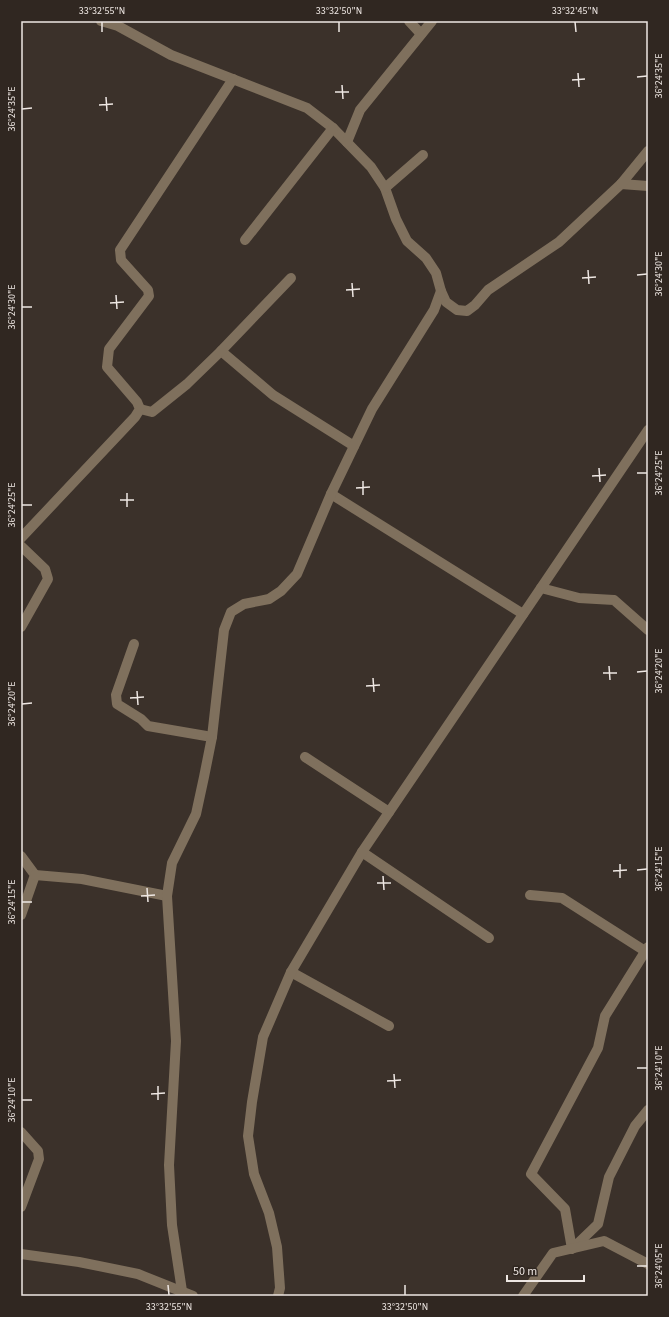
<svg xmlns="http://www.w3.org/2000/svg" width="669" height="1317" font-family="'Source Sans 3',sans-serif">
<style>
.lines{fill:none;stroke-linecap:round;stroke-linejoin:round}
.minor{stroke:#7f705d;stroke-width:10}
.ticks{fill:none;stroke:#eee7e3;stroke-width:1.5}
.neatline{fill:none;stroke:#eee7e3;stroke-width:1.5}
.ticks-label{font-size:10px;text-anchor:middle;fill:#eee7e3}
</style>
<rect width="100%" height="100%" fill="#3b312a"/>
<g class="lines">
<g class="minor">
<path d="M101,21l17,5 53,29 136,53 26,20 38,39 14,21 11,31 11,22 19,17 10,15 5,18 5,11 11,8 10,1 8,-6 13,-15 71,-48 62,-58 27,2"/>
<path d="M409,21l12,13"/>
<path d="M347,142l13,-32 72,-89"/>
<path d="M621,184l27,-33"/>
<path d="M385,188l38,-33"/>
<path d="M245,240l88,-112"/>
<path d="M221,351l52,44 81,51"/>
<path d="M140,409l12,3 35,-28 34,-33 70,-73"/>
<path d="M331,494l192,120"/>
<path d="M21,538l114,-121 5,-8 -3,-7 -30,-35 2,-18 40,-53 -1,-6 -27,-30 -1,-10 113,-171"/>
<path d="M21,546l24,23 3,10 -27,48"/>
<path d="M541,588l38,10 35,2 34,30"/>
<path d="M134,644l-18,51 1,9 24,15 7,7 64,11"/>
<path d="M305,757l84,55"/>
<path d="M362,852l127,86"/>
<path d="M21,856l14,19 -14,40"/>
<path d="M35,875l47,4 85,17"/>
<path d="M530,895l32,3 83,53"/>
<path d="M648,947l-43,69 -7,32 -67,126 34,35 7,40 26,-25 11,-47 26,-51 13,-16"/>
<path d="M291,972l98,54"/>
<path d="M21,1132l17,19 1,8 -18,48"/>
<path d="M21,1254l58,8 59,12 55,22"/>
<path d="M180,1296l2,-5 -10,-66 -3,-60 7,-124 -9,-145 5,-33 24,-49 8,-37 8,-40 12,-107 7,-18 13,-8 25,-5 12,-8 16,-17 34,-80 41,-85 62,-99 7,-19"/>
<path d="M278,1296l2,-8 -3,-41 -8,-34 -15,-39 -6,-38 4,-34 11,-65 28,-65 71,-120 286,-422"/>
<path d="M523,1296l30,-43 51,-12 44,23"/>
</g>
</g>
<path class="ticks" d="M102,22v10M339,22v10M575,22l1,10M578,73l1,14M637,77l10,-1M572,80l13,-1M342,85l1,14M335,92h14M106,97l1,14M99,105l14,-1M22,109l10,-1M588,270l1,14M637,275l10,-1M582,278l14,-1M352,283l1,14M346,290l14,-1M116,295l1,14M110,303l14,-1M22,307h10M599,468l1,14M637,473h10M592,476l14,-1M363,481v14M356,488l14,-1M127,493v14M120,500h14M22,505h10M609,666l1,14M637,672l10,-1M603,673h14M373,678l1,14M366,686l14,-1M137,691l1,14M130,698l14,-1M22,704l10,-1M620,864v14M637,870l10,-1M613,871l14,-1M383,876l1,14M377,883h14M147,888l1,14M141,896l14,-1M22,902h10M637,1068h10M394,1074l1,14M387,1081l14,-1M158,1086v14M151,1094l14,-1M22,1100h10M637,1266h10M168,1285l1,10M405,1285v10"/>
<rect width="669" height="1317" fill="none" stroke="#302721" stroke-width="44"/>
<path d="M507 1275v6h77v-6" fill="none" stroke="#eee7e3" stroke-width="2"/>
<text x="513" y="1275" font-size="12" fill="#eee7e3" stroke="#302721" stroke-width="3" paint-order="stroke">50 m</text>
<rect x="22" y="22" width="625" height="1273" class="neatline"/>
<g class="ticks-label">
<text x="102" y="14">33°32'55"N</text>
<text x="339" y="14">33°32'50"N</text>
<text x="575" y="14">33°32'45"N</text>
<text transform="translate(658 76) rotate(-90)" y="4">36°24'35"E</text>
<text transform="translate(11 109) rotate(-90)" y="4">36°24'35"E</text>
<text transform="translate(658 274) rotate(-90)" y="4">36°24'30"E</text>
<text transform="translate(11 307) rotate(-90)" y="4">36°24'30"E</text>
<text transform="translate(658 473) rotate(-90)" y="4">36°24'25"E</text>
<text transform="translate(11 505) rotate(-90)" y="4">36°24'25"E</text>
<text transform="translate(658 671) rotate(-90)" y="4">36°24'20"E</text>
<text transform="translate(11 704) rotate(-90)" y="4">36°24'20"E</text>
<text transform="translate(658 869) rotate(-90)" y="4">36°24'15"E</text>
<text transform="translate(11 902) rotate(-90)" y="4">36°24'15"E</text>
<text transform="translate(658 1068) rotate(-90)" y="4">36°24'10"E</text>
<text transform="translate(11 1100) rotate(-90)" y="4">36°24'10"E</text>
<text transform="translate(658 1266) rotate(-90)" y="4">36°24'05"E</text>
<text x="169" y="1310">33°32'55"N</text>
<text x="405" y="1310">33°32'50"N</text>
</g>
</svg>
